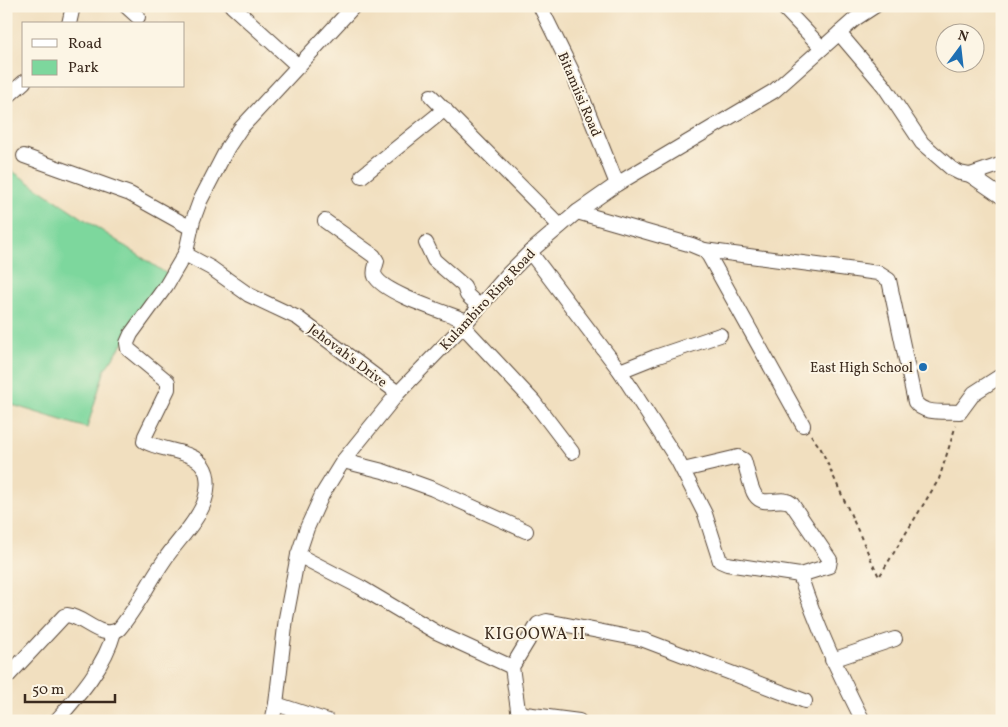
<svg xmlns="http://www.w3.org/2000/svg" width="1008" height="727" font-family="Vollkorn,serif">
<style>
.green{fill:#7dd79d;stroke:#5c805e}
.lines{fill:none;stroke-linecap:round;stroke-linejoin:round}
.minor-casing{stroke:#564536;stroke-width:16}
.path{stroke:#564536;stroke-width:2;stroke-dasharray:4 4;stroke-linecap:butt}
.minor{stroke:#fff;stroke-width:14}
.poi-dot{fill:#1f6fb2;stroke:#fcf5e5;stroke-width:2}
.labels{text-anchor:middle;stroke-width:4;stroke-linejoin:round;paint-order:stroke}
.street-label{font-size:14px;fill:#3b2a1e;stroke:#fcf5e5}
.poi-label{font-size:14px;fill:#3b2a1e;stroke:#fcf5e5;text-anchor:end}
.quarter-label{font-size:16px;letter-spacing:1px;fill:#3b2a1e;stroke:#fcf5e5}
</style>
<rect width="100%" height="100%" fill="#fcf5e5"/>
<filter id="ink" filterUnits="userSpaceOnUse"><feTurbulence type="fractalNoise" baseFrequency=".02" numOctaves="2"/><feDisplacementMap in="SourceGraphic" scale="10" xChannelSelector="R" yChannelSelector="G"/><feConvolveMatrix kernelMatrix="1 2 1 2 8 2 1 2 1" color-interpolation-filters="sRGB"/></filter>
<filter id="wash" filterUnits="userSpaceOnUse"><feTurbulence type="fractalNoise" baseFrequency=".0096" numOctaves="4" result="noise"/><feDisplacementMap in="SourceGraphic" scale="20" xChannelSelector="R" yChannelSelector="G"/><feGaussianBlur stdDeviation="1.12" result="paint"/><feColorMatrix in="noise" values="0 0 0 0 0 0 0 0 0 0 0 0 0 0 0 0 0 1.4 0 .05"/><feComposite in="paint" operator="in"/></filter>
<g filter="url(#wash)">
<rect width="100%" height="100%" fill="#f1dfbf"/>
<path class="green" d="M6,167l164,109 -65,93 -18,59 -81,-25z"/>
</g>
<g filter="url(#ink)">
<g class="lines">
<g class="minor-casing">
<g id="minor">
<path d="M126,6l12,11"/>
<path d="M232,6l66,60"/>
<path d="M540,6l31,63 46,115"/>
<path d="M782,6l40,42"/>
<path d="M69,24l4,-18"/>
<path d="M839,33l45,53 38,57 30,26 8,4 10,2 32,-11"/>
<path d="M431,96l129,130"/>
<path d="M6,98l18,-16"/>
<path d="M24,156l106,38 61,34"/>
<path d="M970,175l32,22"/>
<path d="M362,176l83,-67"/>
<path d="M577,212l115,33 12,5 5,6 94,169"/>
<path d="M325,221l49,35 3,5c-1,4 -4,11 -2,15 9,18 73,37 92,45"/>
<path d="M426,243l8,17 30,26 3,9 13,12"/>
<path d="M704,250l174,23 11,7 26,122c9,13 30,9 45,10l14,-19 28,-18"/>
<path d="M530,252l90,119 58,90 27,53 15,47 7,3 73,11 29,-9 1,-6 -38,-56c-10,-10 -28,5 -37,-9 -5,-7 -8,-26 -11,-35l-6,-3 -55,13"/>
<path d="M185,254l26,14 38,27 49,23 100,75"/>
<path d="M463,326l71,76 38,50"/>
<path d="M620,371l35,-14 65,-22"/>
<path d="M343,461l40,10 50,18 93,42"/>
<path d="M298,555l62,32 76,45 76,35"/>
<path d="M800,575c17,53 38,96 63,146"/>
<path d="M832,660l63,-21"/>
<path d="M6,678l58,-62 3,-1c18,2 34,26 52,14 17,-20 29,-45 44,-67 13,-20 32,-37 41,-59 4,-11 6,-27 -1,-37 -10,-16 -43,-15 -59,-25l1,-5 23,-47v-7l-40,-33 -1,-6 4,-9 35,-48 20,-34 7,-32 7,-19 28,-54 12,-18 114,-123"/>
<path d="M276,704l52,17"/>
<path d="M56,721c23,-26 49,-55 58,-89"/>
<path d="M272,721l4,-17 10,-86 12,-63 9,-27 15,-33 21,-34 55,-68 65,-67 45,-52 22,-22 47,-40 40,-28 157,-93 81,-72 20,-13"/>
<path d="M579,721l-54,-7 -7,-4 -6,-43 26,-43 9,-3 97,19 161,61"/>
</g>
</g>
<path class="path" d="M811,435l10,14 58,128 60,-98 17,-54"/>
<use href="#minor" class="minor"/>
</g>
</g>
<circle class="poi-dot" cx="923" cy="367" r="5"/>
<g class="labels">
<g class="street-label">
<text transform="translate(580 94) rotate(67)" y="5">Bitamiisi Road</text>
<text transform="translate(487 299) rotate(-47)" y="5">Kulambiro Ring Road</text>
<text transform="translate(348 355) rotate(37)" y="5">Jehovah's Drive</text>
</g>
<g class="poi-label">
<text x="913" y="372">East High School</text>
</g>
<g class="quarter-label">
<text x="535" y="639">KIGOOWA II</text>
</g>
</g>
<rect width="1008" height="727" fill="none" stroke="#fcf5e5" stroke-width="25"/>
<rect x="22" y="22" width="162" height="65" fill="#fcf5e5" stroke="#afa495"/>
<rect x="32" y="39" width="25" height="8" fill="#ffffff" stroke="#afa495"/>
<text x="68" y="48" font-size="15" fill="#3b2a1e">Road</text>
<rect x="32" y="60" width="25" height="15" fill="#7dd79d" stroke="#afa495"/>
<text x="68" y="72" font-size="15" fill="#3b2a1e">Park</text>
<g transform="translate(960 48) rotate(15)"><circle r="24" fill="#fcf5e5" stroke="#afa495"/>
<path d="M0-4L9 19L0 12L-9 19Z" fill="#1f6fb2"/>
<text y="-8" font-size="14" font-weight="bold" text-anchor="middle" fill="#3b2a1e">N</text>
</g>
<path d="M25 694v8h90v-8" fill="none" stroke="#3b2a1e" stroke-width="2.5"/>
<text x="32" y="694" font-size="15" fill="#3b2a1e" stroke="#fcf5e5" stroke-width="4" paint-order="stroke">50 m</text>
</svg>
